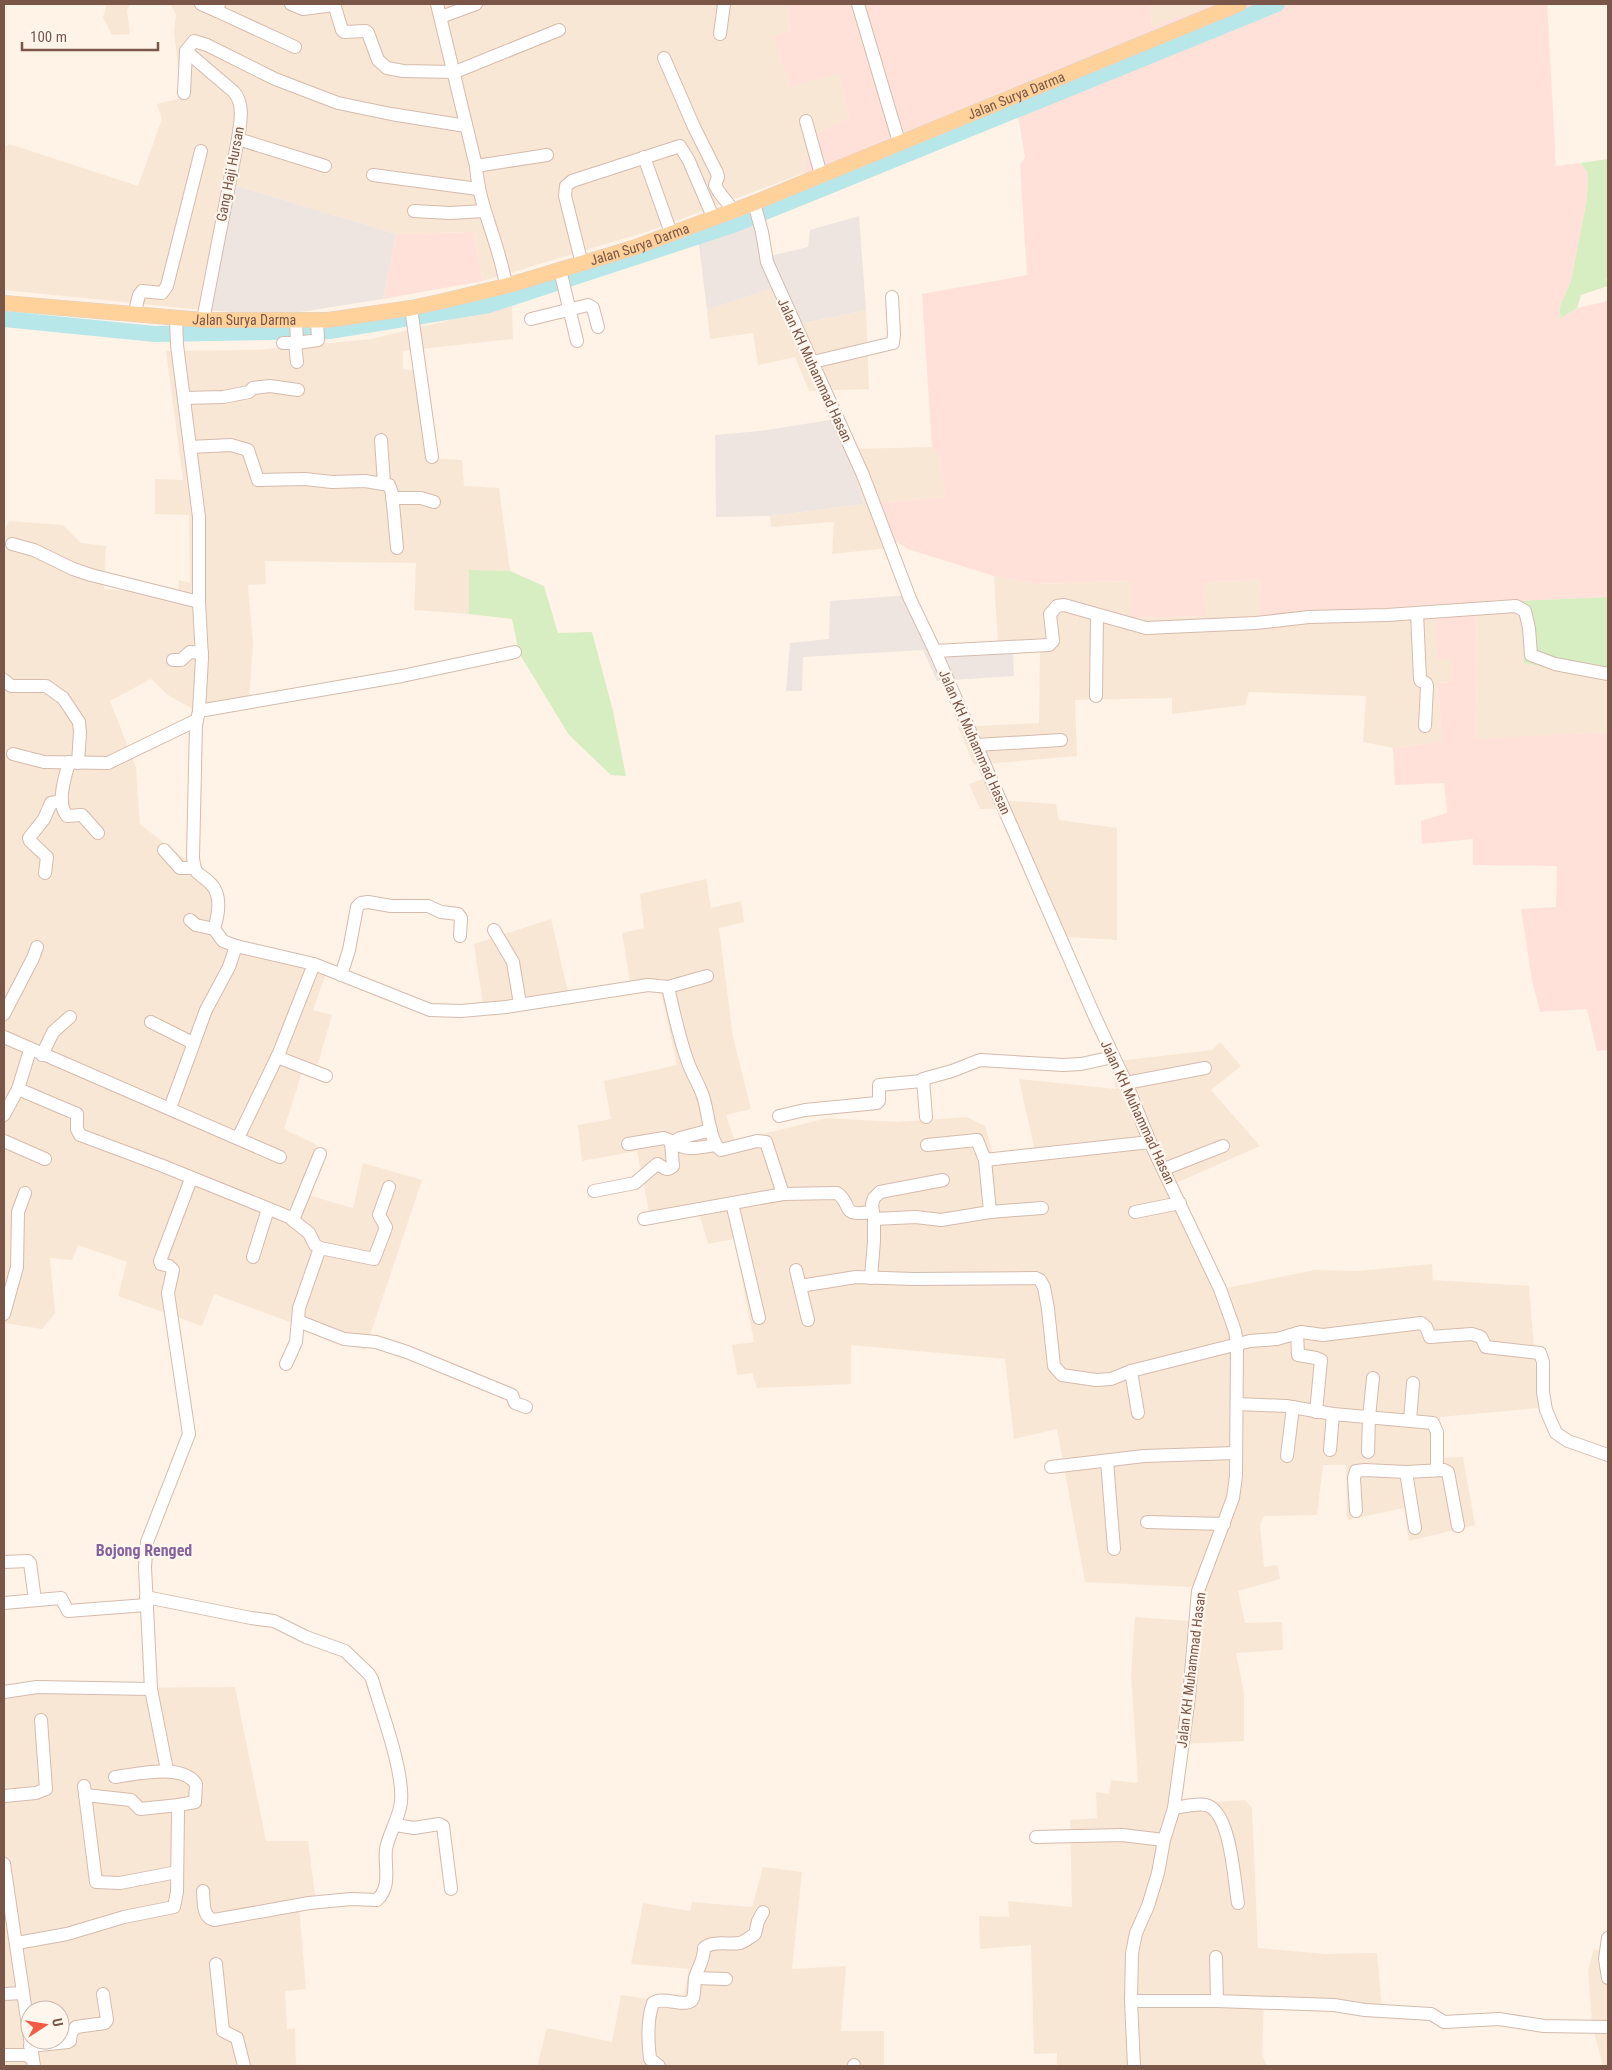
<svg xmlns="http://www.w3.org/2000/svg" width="1612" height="2070" font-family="'Roboto Condensed',sans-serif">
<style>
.residential{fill:#f9e7d6;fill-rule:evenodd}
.commercial{fill:#ffe1d9}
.industrial{fill:#eee5e0}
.green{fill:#d7edc2}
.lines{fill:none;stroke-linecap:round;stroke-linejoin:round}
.river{stroke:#b8e7ea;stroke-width:16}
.minor-casing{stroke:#d4bbad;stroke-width:14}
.major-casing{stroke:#dcd3cf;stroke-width:16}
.minor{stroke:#fff;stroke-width:12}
.major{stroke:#ffd29c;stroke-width:15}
.labels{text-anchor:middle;stroke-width:4.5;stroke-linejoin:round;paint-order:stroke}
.street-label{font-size:14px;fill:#7a5648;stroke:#fff7ee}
.quarter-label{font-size:16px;font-weight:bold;fill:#85639e;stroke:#fff7ee}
</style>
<rect width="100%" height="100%" fill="#fef3e6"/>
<g class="residential">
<path d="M107,4h23l-3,6 3,24 -18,1 -9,-18z"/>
<path d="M170,4h617l3,27 -17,5 17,51 49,-15 10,46 -40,19 -5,36 -155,58 -166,50 -10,-49 -77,2 -169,-51 -25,127 -198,-20v-142l5,-4 129,42 24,-67 -5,-15 25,-6 -8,-66 2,-18z"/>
<path d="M1150,4h61l-59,23z"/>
<path d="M773,288l18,38 75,-16 3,79 -60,2 -14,-34 -37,8 -5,-32 -43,6 -3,-29z"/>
<path d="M512,305l1,34 -110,12v18l12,2 11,87 36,2 2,26 35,2 11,83 -40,-1 -1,44 -55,-4 2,-47 -151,-2 1,23 -18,1 5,58 -4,58 -53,10 -28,-16 -17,-16 -41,22 26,66 4,57 72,56 8,12 3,46 106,27 -16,45 19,5 -15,52 -13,-1 -20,63 33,16 -16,48 52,15 10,-45 59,17 -57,170 -151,-56 -12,32 -84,-30 9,-34 -49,-17 -6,15 -22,-2 5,55 -13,16 -38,-6v-792l5,-10 54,4 18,18 25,3 -2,43 74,6 1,-15 11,3 -1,-68 -34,-1v-35l28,1 -17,-129 91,-1 114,-11z"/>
<path d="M932,447l8,12 5,38 -68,6 12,45 -57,6 2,-32 -63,5 -1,-11 94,-12 -15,-55z"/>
<path d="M994,576l40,8 98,-3 -1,37 74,-2 -1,-33 56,-3 2,36 43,-6 28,2 120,-9 1,14 -17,2 16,41 -2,22 -13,1 4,59 -49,6 -30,-6 3,-46 -117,-4 -4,13 -73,9v-16l-97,2 2,56 -103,9 -16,-38 81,-4 1,-73 -42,-7z"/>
<path d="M1521,601l3,62 84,15 -1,54 -132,8 2,-64 -1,-74z"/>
<path d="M986,778l10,22 60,4 3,16 58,8v112l-62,-4 -58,-127h-17l-11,-25z"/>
<path d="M706,879l5,29 30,-7 3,21 -25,6 14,109 18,72 -25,6 9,26 92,-23 70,4 70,-5 18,9 10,35 41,-4 -17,-78 97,10 -6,-27 102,-12 8,-8 21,24 -30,24 49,56 -84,37 50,105 89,-18 41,1 76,-7 1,16 96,6 10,122 -99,9 1,41 22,-1 12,68 -66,16 -5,-33 -57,12 -1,-55h-23l-6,50 -53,1 -4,9 4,42 13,-2 3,14 -42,12 7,32 37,-1 1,28 -47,3 8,39v49l-59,3 -8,60 68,-4 7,8 6,140 67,6 52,-1 5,55 -118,-4 -2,50 5,12h-210v-13l-23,1 -3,-109 -51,4 -1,-33 30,1 -1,-16 64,6 -2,-87 27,-2 -1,-26 13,2 2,-14 27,3 -7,-110 4,-56 54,4 3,-34 -107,-5 -28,-153 -43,10 -9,-80 -154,-14v39l-94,4 -5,-15 -15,2 -5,-30 22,-3 -20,-103 -26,5 -8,-28 -49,6 -14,-71 -55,10 -4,-36 33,-6 -7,-38 73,-16 -18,-81 -28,5 -9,-56 22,-5 -4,-34z"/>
<path d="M551,919l17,73 -85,13 -9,-61z"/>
<path d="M235,1687l31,154h42l8,61 -17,3 7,84 -21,2 2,38 8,-1 1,38h-292v-377zM30,2010h30v30h-30z"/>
<path d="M763,1867l39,5 -10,97 54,-3 -5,65h43v35h-347l10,-38 65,14 9,-47 61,9 7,-35 -58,-5 12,-61 47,8 2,-9 60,5z"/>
<path d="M1594,1949l14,4v113h-5l-11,-42 -4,-54z"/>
</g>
<g class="commercial">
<path d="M787,4h363l2,23 59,-23h336l9,162 25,-3 7,10 -1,26 -16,82 -12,28 2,9 16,-10 31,-7v296l-132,6 1,73 -2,63 133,-7v318l-11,1 -10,-42 -47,3 -9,-37 -10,-66 35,-2 1,-41 -84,-1v-26l-51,5 -1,-23 26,-8 -3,-30 -49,2 -2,-37 49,-6 -4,-59 13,-1 1,-22 -15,-1 -1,-40 18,-2 -1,-14 -120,9 -28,-2 -44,6 -1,-36 -56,3 2,33 -75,2v-37l-97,3 -40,-8 -86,-27 -20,-12 -11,-34 68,-6 -5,-38 -8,-12 -10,-153 105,-19 -7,-110 5,-8 -7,-41 -219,91 10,-70 40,-19 -10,-45 -49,14 -17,-51 17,-5z"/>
<path d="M473,232l10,49 -100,18 13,-65z"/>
</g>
<g class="industrial">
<path d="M227,183l169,51 -13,65 -102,16 -79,-5z"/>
<path d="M859,216l7,94 -76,16 -17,-38 -66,22 -9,-73 58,-16 10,36 42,-10 2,-17z"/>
<path d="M836,419l13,30 15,55 -94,12 -54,1 -1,-82 45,-4z"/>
<path d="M910,595l21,52 82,3 1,26 -77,5 -14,-31 -120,7 -1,34h-16l4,-48 39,-4 1,-38z"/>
</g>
<g class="green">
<path d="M1608,159v119h-2l2,8 -27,9 -4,13 -16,10 -2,-9 12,-28 16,-82 1,-26 -7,-10z"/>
<path d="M469,570l41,1 34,15 14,47 34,-1 21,79 13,65 -15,-1 -42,-40 -50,-82 -7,-34 -43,-5z"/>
<path d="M1608,597v81l-84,-15 -3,-62z"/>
</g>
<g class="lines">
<path class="river" d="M4,319l151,15 175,-3 159,-26 244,-80 544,-221"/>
<g class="minor-casing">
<g id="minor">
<path d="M201,4l16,7"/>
<path d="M219,4l-2,7 78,36"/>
<path d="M291,4l12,5 31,-4"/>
<path d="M334,4l8,26 2,2 22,-1 2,2 10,27 9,8 16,3 52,1 104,-42"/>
<path d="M437,4l39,162c3,43 24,78 30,120"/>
<path d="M858,4l41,138"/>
<path d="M441,17l35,-13"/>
<path d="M720,34l4,-30"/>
<path d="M186,51l48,41c11,13 6,32 4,47l-35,181"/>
<path d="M664,58l30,69 23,46 1,4 -3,8 4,7 14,18"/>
<path d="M184,93l2,-42 8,-10 13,4 68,34 63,24 53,11 75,12"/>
<path d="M806,121l15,54"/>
<path d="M238,139l87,27"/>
<path d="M644,157l27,76"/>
<path d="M476,166l71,-11"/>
<path d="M373,175l105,14"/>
<path d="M754,203l8,29 5,30 96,213 47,124 25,52 160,366 31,66 24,59 70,147 15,42 2,14 -1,131 -3,22 -35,93 -9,106 -15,111 -10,32 -6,33 -10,33 -12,27 -4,20 -1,48 3,65"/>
<path d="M414,211l36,2 34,-2"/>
<path d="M582,264l-17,-68 1,-10 6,-5 108,-35 9,15 24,56"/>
<path d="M560,270l17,71"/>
<path d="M411,308l21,149"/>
<path d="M134,315l5,-20 3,-4 20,2 5,-7 34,-135"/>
<path d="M176,319l1,26 22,172v85l3,56 -3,53 -3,14 -3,132c2,21 6,14 18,27 11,11 7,32 3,45l9,12 13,5 78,18 116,46 31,1 45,-4 142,-22 20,2 39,-11"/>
<path d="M531,319l57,-14 5,3 5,19"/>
<path d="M283,343h14l-1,-23"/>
<path d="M297,343l21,-3 -1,-20"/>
<path d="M295,344l2,18"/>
<path d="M813,362l80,-19 1,-9 -2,-37"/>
<path d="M185,398l38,-1 26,-5 4,-4 17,-2 28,4"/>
<path d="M381,440l3,43"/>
<path d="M190,447l41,-2 17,5 10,30 47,-1 27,3 33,-1 24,4 3,8 5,55"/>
<path d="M392,498h29l13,4"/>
<path d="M12,544l22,6 39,19 18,6 108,27"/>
<path d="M1417,613l3,66 1,2 5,2 1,3 -2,40"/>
<path d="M935,651l114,-6 4,-4 -3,-27 7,-8 7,-1 82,23 110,-5 53,-6 78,-2 129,-9 9,5 4,17 2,27 24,9 53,10"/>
<path d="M173,660h8l9,-8 12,1"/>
<path d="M4,680l7,6h35l17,12 16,24 1,10 -2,31"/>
<path d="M1096,696l1,-80"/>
<path d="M199,711l203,-35 113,-24"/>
<path d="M976,745l85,-5"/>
<path d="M13,754l31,8 64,1 89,-43"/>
<path d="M69,762c-4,16 -13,40 -2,54l15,-1 16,18"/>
<path d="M164,850l16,18h14"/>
<path d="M45,873l2,-16 -17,-16 -1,-3 15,-19 7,-16 11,-2"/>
<path d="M190,920l6,5 18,4"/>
<path d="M494,930l19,32 7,42"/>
<path d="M341,975l8,-25 8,-43 4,-4 7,-1 23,4h37l13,6 17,2 3,4 -1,18"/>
<path d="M668,987c6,26 11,52 21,78 4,10 10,20 14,31 5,13 6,47 18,54l36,-9 9,1 17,52"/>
<path d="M4,1014l29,-56 4,-11"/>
<path d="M151,1022l42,21"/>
<path d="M4,1037l276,120"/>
<path d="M30,1050l-12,39 59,25v15l3,6 83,31 126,51 20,16 6,12 5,3 54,11 11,-29 1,-3 -7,-12 10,-28"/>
<path d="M42,1055l11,-23 17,-15"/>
<path d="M277,1057l49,19"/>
<path d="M1126,1083l79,-15"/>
<path d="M170,1108l36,-98 23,-43 7,-21"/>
<path d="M4,1115l14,-26"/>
<path d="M779,1116l26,-6 72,-7 2,-2v-16l43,-4"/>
<path d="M926,1117l-3,-38 29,-8 28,-11 83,5 18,-1 32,-7"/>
<path d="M238,1138l41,-85 35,-89"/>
<path d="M4,1141l41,18"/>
<path d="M673,1142c14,10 27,5 43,3"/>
<path d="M628,1144l36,-6 5,2 2,3"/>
<path d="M927,1145l50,-5 8,20 5,52"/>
<path d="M985,1160l165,-18"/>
<path d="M1164,1169l59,-23"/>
<path d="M594,1191l41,-8 22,-19c6,2 9,9 16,2l-2,-23 9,-5 31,-8"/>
<path d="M732,1203l27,115"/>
<path d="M1135,1212l45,-9"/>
<path d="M644,1219l139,-25 54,-1c17,12 1,24 35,19"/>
<path d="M874,1219l42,-2 25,3 49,-8 52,-4"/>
<path d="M293,1220l27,-66"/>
<path d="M253,1257l15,-48"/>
<path d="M796,1270l12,50"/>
<path d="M871,1278l3,-37v-22l-2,-15 2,-6 6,-6 63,-12"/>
<path d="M800,1286l56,-9 57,2 123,-1 4,2 4,7 4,22 6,57 8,9 34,5 15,-1 20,-8 119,-30 27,-2 24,-7 22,3 98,-12 5,4 4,10 42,-3 9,3 5,10 54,6 3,9v30l3,18 10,23 12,8 40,14"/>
<path d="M4,1314l13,-47 1,-55 7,-19"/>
<path d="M298,1321l46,18 32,3 31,10 105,43 3,8 11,4"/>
<path d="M1297,1333l1,22 18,3 5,2 -5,52"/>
<path d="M286,1364l10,-22 3,-34 21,-60"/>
<path d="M1131,1371l7,42"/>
<path d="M1237,1404l49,2 47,8 100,9 4,9v38"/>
<path d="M1410,1421l3,-38"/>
<path d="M1330,1450l3,-36"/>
<path d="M1368,1452l1,-35 4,-39"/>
<path d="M1287,1456l6,-49"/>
<path d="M1107,1461l7,88"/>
<path d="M1051,1467l93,-11 92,-3"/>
<path d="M1406,1472l9,56"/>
<path d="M1356,1511l-2,-33 2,-7 9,-1 41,2 38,-2 4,2 10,54"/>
<path d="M1147,1522l77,2"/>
<path d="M4,1562l24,-1 2,2 5,37"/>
<path d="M146,1597l105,21 23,3 32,16 39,14 24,23 3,5c9,32 32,91 29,123 -2,17 -12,31 -15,47 -2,17 6,37 -9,51l-26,-1 -42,4 -95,17c-12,-3 -10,-18 -11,-29"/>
<path d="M4,1603l57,-5 7,13 78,-6"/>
<path d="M4,1692l33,-5 114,2"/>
<path d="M167,1770l-16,-81 -6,-122 2,-25 42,-108 -21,-141 5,-23 -4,-4 -8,-2 -1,-3 31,-82"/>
<path d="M84,1786l12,96 24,1 57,-11"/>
<path d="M85,1795l46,5 9,9 39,-4"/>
<path d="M4,1796l32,-3 10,-4 -5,-69"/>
<path d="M1174,1808c10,-1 22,-5 32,-3 25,6 28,76 32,98"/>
<path d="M396,1825l18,3 25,-4 4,2 8,63"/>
<path d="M1036,1837l86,-2 42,5"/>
<path d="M4,1864l30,202"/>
<path d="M1608,1938l-3,21 3,19"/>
<path d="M17,1943l50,-9 57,-17 50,-10 3,-15 1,-82 1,-5 16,-3 1,-18c-13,-21 -60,-10 -81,-7"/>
<path d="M1216,1957l1,44"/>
<path d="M216,1964l7,67 14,7 7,28"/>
<path d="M695,1978l31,1"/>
<path d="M4,1994l19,-1"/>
<path d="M1131,2001h86l117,4 31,5 66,4 13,8 55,-3 45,7 64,1"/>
<path d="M30,2046l38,-4 2,-1 1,-8 5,-6 29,-4 2,-3 -4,-26"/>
<path d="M4,2055h23l5,4"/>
<path d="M659,2066l-9,-7c-2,-17 -3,-40 3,-56 10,-8 36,7 40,-5 2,-6 1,-13 2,-20 3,-11 9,-17 9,-30 9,-8 25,-3 36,-5 6,-2 10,-6 15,-9l3,-13 5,-9"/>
<path d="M854,2066v-1"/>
</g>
</g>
<g class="major-casing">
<g id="major">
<path id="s1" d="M4,303l199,17h125l83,-12 28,-6 67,-16 127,-38 121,-45 485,-199"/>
</g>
</g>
<use href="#minor" class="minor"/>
<use href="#major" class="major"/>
</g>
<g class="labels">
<g class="street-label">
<text dy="5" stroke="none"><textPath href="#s1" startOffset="1051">Jalan Surya Darma</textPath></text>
<text transform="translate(230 174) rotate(-79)" y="5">Gang Haji Hursan</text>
<text dy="5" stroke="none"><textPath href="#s1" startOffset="646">Jalan Surya Darma</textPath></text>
<text dy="5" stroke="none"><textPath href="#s1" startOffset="241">Jalan Surya Darma</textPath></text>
<text transform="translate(815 370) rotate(65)" y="5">Jalan KH Muhammad Hasan</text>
<text transform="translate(975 742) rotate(66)" y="5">Jalan KH Muhammad Hasan</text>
<text transform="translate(1138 1112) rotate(65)" y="5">Jalan KH Muhammad Hasan</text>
<text transform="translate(1191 1670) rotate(-83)" y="5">Jalan KH Muhammad Hasan</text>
</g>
<g class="quarter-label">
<text x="144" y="1556">Bojong Renged</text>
</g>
</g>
<rect width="1612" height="2070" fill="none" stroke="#7a5648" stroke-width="10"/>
<g transform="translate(45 2025) rotate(78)"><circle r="24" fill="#fff7ee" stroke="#cab7ac"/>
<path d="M0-4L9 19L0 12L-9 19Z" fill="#f25a41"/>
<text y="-8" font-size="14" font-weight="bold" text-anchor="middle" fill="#7a5648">U</text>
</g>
<path d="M22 42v8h136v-8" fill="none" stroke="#7a5648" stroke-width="2.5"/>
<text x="30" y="42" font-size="15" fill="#7a5648" stroke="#fff7ee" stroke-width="4" paint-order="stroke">100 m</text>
</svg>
